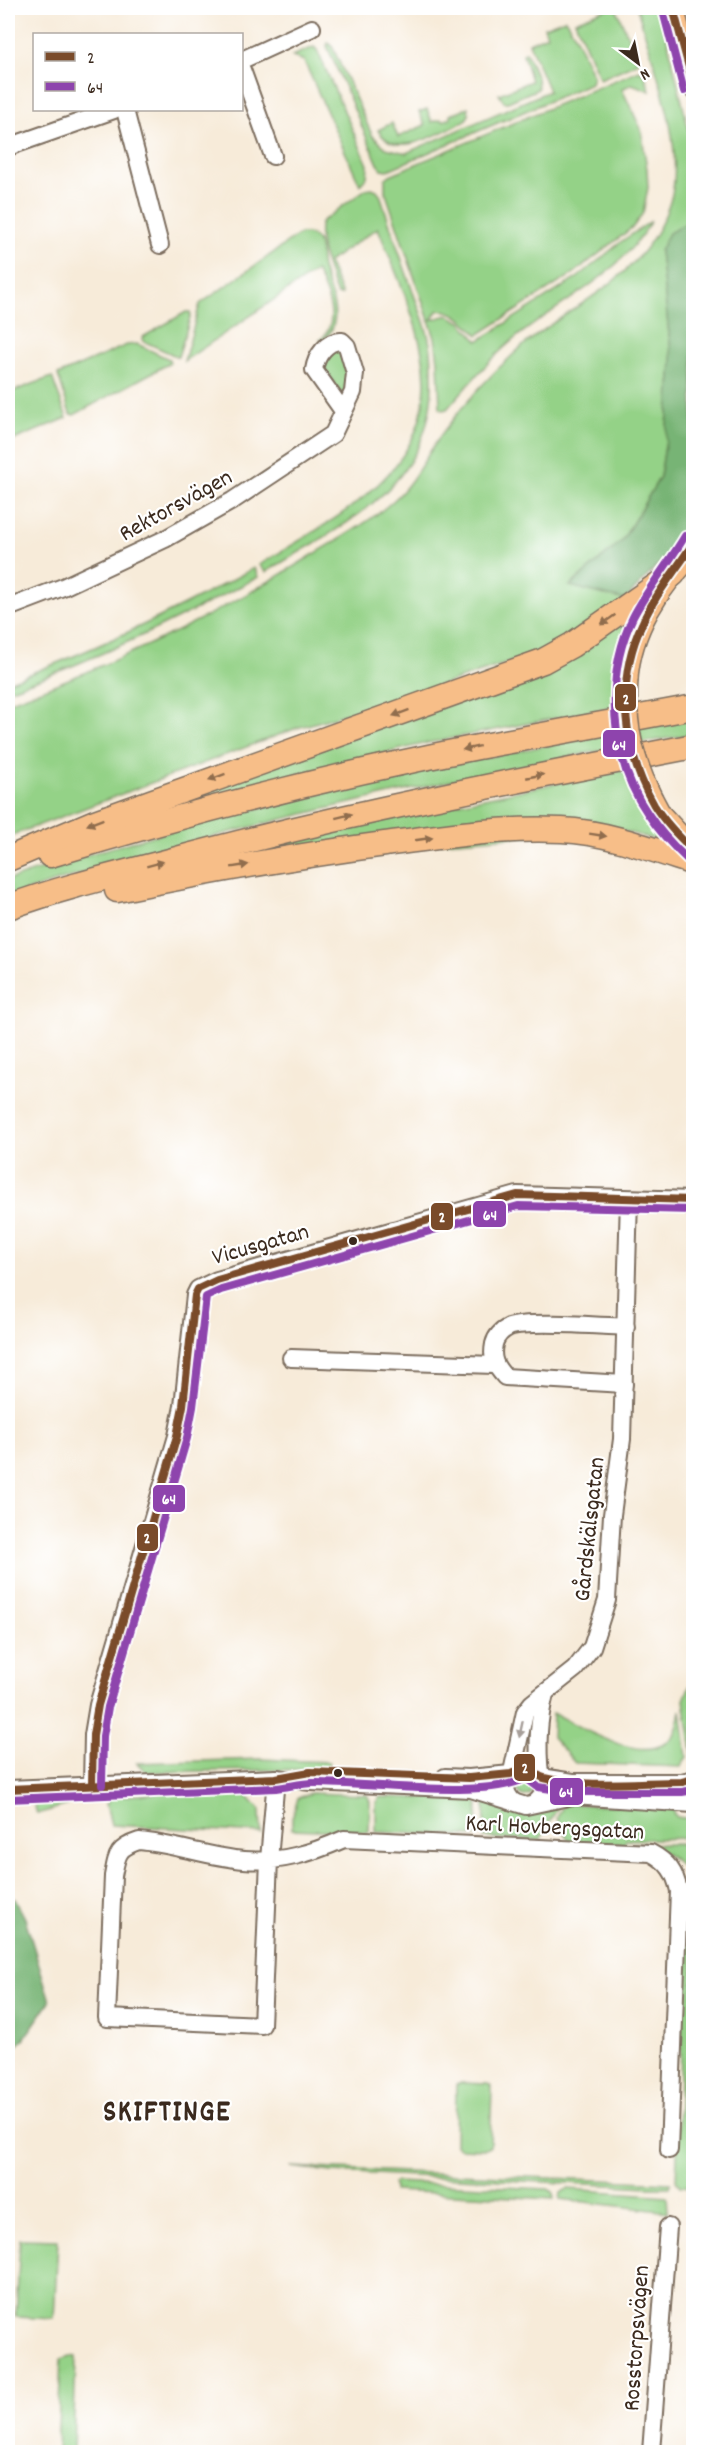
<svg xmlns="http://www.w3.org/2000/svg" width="701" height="2460" font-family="Dekko,sans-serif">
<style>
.green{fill:#94d287;stroke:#687e52;stroke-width:1.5}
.forest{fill:#77b474;stroke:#596f49;stroke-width:1.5}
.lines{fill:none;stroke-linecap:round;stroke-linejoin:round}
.minor-casing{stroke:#7d6e5f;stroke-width:20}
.major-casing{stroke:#7d6e5f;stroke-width:24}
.highway-casing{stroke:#7d6e5f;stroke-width:27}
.minor{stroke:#fff;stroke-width:16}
.major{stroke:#f7be88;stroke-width:21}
.highway{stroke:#f7be88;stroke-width:24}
.major-bridge-casing{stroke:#7d6e5f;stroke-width:24;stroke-linecap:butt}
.major-bridge{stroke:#f7be88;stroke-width:21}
.bus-1-casing{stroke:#fff;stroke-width:12}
.bus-2-casing{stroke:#fff;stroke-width:12}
.bus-1{stroke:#7a4b2a;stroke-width:8}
.bus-2{stroke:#8e44ad;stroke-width:8}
.oneway{fill:#906d4e}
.oneway2{fill:#a79f9a}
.bus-dot{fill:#3b2a1e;stroke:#fff;stroke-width:2}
.labels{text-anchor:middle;stroke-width:4.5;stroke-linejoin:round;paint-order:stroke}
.street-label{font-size:24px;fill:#3b2a1e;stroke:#fff}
.district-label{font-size:30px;font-weight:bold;letter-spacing:1.5px;fill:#3b2a1e;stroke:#fff}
.line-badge{stroke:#fff;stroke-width:2}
.badge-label{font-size:16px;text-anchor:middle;font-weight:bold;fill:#fff}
</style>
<rect width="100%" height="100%" fill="#fff"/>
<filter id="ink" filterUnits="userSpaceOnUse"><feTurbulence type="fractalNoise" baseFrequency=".0167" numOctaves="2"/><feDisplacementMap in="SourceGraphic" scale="12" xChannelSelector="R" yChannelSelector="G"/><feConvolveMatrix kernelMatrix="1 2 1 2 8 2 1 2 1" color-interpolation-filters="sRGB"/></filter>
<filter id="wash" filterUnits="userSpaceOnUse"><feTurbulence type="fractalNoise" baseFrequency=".008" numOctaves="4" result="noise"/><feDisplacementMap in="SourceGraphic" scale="24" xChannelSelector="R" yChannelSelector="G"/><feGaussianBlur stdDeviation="1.35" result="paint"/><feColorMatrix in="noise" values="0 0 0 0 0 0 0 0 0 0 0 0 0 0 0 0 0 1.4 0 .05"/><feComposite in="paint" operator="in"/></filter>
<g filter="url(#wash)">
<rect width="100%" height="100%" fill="#f7ebd9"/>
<g class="green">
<path d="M609,8h7l23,54 -39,17 -25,-58z"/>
<path d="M637,8h23l34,145 -1,72 -7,-2 -26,28 12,111 -6,78 -6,37 -38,64 -52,45 55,14 -78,50 -139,46 -111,32 -289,109v-135c105,-37 208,-86 303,-146 28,-17 59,-34 83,-56 21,-19 33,-46 49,-68 22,-30 47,-57 75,-82 56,-49 127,-70 152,-148 17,-55 -17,-139 -33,-194z"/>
<path d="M565,19l9,14 19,43 -2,7 -203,87 -6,-1 -4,-5 -51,-118 1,-3 4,3 40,89 14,13 20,5 143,-62 -20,-48 18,-8 -3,-8z"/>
<path d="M314,47l3,3 51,115 -1,12 -7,8 -56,-124 -12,-5z"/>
<path d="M526,52l11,26 1,11 -30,13h-4l-5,-8 32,-13 -8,-27z"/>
<path d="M639,70l5,3 6,18 -18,-7 -10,5 19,40 6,40 1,19 -5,25 -10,14 -60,47 -95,61c-10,-10 -25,-28 -41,-24l-6,9 17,-5 13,7 17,19 99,-63 45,-37 29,-20c-32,56 -89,79 -138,119 -24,20 -45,45 -66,69l-5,1 -2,-2 -2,-47 -3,-23 -50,-147v-12l5,-4z"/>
<path d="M468,107l1,8 -4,6c-25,11 -68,41 -87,9l14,-7 6,14 27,-12 -6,-13 8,-3 5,13 9,-3 2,2 8,-3 -1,-3z"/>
<path d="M372,188l5,2 4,7c10,32 21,64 32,95 6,17 14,34 17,52 2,10 2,22 2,32 4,109 -86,147 -166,196l-7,-7c81,-50 185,-97 163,-212 -8,-42 -28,-84 -44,-125l-50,34 14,33h-5c-7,-18 -22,-55 -16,-73l45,-33z"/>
<path d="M300,234c6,-1 13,1 17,6 5,7 3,20 5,28 4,16 16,37 12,54 -1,9 -6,14 -12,19l-2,-1c22,-18 6,-48 -4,-69l-132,90 16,-57z"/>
<path d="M186,312h4l1,3 -13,42 -35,-16v-4z"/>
<path d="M137,344l32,15 1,4 -96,52 -4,-1 -12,-39 69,-30z"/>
<path d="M337,349h2c7,18 10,29 4,48l-19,-29 1,-9z"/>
<path d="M52,377l15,41 -53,22 -6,-17v-30z"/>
<path d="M254,568l4,9c-81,43 -164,84 -250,113v-8c85,-31 166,-70 246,-114z"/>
<path d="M629,619l-14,59 -2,29 -186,36 -276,67z"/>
<path d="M693,716v18l-52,9 -3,-18z"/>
<path d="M616,732l3,15c-206,40 -412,84 -611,150v-17c198,-66 403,-109 608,-148z"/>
<path d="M626,769l18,42 21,28 -1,3 -48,-13 -400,30 140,-35z"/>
<path d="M693,1677v82l-9,-59z"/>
<path d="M681,1710l6,47 -7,10 -105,-4 -23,-26 1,-24c27,14 99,59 122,20 4,-7 4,-15 6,-23z"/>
<path d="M260,1759l69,3v7l-183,3 -9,-9z"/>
<circle cx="525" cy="1787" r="9"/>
<path d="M206,1789l36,1 18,20 1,23 -150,-8 -5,-21 6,-7z"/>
<path d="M311,1793l56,2 3,6 -1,31 -77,-3v-11l6,-20z"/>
<path d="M380,1797l92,2 6,5 -2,32 -100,-4v-30z"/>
<path d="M485,1797c41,21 30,23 74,8l-19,35 -56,-2z"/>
<path d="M67,1798l1,7 -31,9 -3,-10 2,-5z"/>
<path d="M564,1804l110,3v7l3,3 15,2 -3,19 -63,2 -2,4 -55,-3 -12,-23z"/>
<path d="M632,1844h52l3,2 -6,20c-15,-15 -28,-21 -49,-22z"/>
<path d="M693,1845v342l-13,-1 -4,-5 11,-283 -3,-25z"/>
<path d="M461,2083l27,1 4,3 -2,59 -4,3 -27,-1 -4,-3 1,-60z"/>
<path d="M290,2167l381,16 -1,4h-21l-317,-15z"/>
<path d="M395,2182l153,7 5,3 1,7 -160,-8 -1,-8z"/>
<path d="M568,2189l99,7 1,16 -108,-13 1,-7z"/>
<path d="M20,2239l38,1 -4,79 -38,-2z"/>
<path d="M70,2356l6,1 -3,95h-16l4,-93z"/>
</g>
<g class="forest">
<path d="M686,223l7,2v289l-18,33 -50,53 -55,-14 52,-45 38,-64 6,-37 6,-78 -12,-111 9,-18z"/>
<path d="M8,1899h7l10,19 25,83 -26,38 -16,16z"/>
</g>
</g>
<g filter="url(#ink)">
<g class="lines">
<g class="minor-casing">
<g id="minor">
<path d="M242,60l70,-32"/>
<path d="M242,70l31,86"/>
<path d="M125,110l35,135"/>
<path d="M8,147l106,-37"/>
<path d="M8,608l55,-21 102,-48 67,-38 101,-67 20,-42 2,-19 -8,-27 -5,-5c-15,-1 -26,15 -28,29l29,41"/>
<path d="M291,1358l203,7"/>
<path d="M624,1384l-119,-7c-10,-11 -14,-18 -11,-33 2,-8 7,-13 15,-17 19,-7 93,-1 117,0"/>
<path d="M512,1772l13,-60 7,-9 43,-34 17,-22 15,-47 5,-85 10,-76 7,-240"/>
<path d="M540,1774c-3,-28 -2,-53 5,-80"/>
<path d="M445,1777l24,1 42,-4"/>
<path d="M541,1777l32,5h109l12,-3"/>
<path d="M276,1778l-7,82 -7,165 -155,-7 6,-142c4,-21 4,-28 26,-35 35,3 70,16 105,19 36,3 68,-7 100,-21l307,14c17,9 24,19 28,38l-10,259"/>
<path d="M92,1785l1,-50 5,-30 79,-269 6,-30 12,-111 3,-6 19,-9 300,-85 177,5"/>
<path d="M8,1789l268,-11 35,4 160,7 55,17 47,-10 121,8"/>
<path d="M514,1802c-7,-6 -10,-13 -7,-22 11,-30 56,-1 28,23"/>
<path d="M651,2452l17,-225"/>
</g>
</g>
<g class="major-casing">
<g id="major">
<path d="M673,8l21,80"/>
<path d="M627,679c3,-47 31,-94 67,-125"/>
<path d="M652,799l8,15 34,37"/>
</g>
</g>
<g class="highway-casing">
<g id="highway">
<path d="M50,855c141,-43 284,-80 428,-108 72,-14 144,-27 216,-40"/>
<path d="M8,859l87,-37 448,-161 29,-16 101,-71"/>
<path d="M117,890c89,-18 178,-34 268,-46 59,-8 118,-17 177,-14 44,2 89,19 132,33"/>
<path d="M8,907c52,-19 107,-32 161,-46 174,-47 348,-81 525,-115"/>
</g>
</g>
<use href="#minor" class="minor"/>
<use href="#major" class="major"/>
<use href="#highway" class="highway"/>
<g class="major-bridge-casing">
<path id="major-bridge" d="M627,679c-3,46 5,79 25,120"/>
</g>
<use href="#major-bridge" class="major-bridge"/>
<g class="bus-1-casing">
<g id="bus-1">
<path d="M673,8l21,78"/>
<path d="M694,542c-17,27 -39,52 -52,82 -27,57 -19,127 12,181 11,18 25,32 40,46"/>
<path d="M92,1785l1,-50 5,-30 79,-269 6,-30 12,-111 3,-6 19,-9 300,-85 177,5"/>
<path d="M8,1789l268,-11 34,-6 159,6 42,-4 13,-7c10,2 12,9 20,11 40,10 96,4 138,4l12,-3"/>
</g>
</g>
<g class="bus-2-casing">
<g id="bus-2">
<path d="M663,11l21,80"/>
<path d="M685,536c-16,27 -37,52 -52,81 -29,59 -23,142 15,197 11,17 24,31 39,45"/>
<path d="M102,1785l1,-49 5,-29 79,-269 6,-31 13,-110 15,-7 297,-84 176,4"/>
<path d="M8,1799l268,-11c12,-1 25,-5 37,-5 52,-1 171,17 213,-5l12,9 34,5h110l12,-2"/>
</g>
</g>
<use href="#bus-1" class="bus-1"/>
<use href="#bus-2" class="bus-2"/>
</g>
<defs><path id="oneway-solid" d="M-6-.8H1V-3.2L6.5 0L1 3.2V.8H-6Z" transform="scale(1.5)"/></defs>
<g class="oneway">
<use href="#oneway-solid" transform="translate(608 620) rotate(145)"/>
<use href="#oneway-solid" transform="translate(401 713) rotate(160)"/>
<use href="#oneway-solid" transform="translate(471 748) rotate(168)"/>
<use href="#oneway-solid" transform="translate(535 776) rotate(-11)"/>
<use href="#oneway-solid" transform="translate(217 777) rotate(160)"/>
<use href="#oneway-solid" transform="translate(344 816) rotate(-14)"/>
<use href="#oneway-solid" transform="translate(95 822) rotate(159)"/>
<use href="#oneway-solid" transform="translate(598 835) rotate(9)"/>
<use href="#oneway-solid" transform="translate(424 839) rotate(-8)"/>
<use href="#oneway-solid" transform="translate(155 864) rotate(-15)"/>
<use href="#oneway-solid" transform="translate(240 866) rotate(-9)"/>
</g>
<use class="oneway2" href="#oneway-solid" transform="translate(521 1729) rotate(102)"/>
</g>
<g class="bus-dot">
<circle cx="353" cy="1241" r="5"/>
<circle cx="338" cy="1773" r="5"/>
</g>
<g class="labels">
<g class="street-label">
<text transform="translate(175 504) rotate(-29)" y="8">Rektorsvägen</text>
<text transform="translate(260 1243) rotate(-16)" y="8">Vicusgatan</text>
<text transform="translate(588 1529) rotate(-84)" y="8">Gårdskälsgatan</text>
<text transform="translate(555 1826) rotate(3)" y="8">Karl Hovbergsgatan</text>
<text transform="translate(635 2338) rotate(-86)" y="8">Rosstorpsvägen</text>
</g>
<g class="district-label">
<text x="167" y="2120">SKIFTINGE</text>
</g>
</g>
<g class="line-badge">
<rect x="614" y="683" width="23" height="29" rx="6" fill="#7a4b2a"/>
<rect x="602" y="729" width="34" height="29" rx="6" fill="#8e44ad"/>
<rect x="472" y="1200" width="35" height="28" rx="6" fill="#8e44ad"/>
<rect x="430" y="1202" width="24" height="29" rx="6" fill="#7a4b2a"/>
<rect x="152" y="1484" width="34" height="29" rx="6" fill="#8e44ad"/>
<rect x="136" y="1523" width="23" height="29" rx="6" fill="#7a4b2a"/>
<rect x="513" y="1753" width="23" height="29" rx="6" fill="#7a4b2a"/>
<rect x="549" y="1777" width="35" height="29" rx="6" fill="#8e44ad"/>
</g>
<g class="badge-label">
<text x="626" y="704">2</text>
<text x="619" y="750">64</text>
<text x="490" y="1220">64</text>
<text x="442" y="1222">2</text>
<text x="169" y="1504">64</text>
<text x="147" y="1543">2</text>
<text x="525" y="1773">2</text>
<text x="566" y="1797">64</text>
</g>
<rect width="701" height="2460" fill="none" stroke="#fff" stroke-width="30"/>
<rect x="33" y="33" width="210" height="78" fill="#ffffff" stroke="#b1aaa5" stroke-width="1.5"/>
<rect x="45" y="52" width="30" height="9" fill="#7a4b2a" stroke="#b1aaa5" stroke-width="1.5"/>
<text x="87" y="63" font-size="18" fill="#3b2a1e">2</text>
<rect x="45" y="82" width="30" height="9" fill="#8e44ad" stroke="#b1aaa5" stroke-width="1.5"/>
<text x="87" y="93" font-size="18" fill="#3b2a1e">64</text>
<g transform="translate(638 63) rotate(148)" stroke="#ffffff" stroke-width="4.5" paint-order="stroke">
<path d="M0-4.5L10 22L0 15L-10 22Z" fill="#3b2a1e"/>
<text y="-9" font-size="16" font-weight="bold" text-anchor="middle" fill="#3b2a1e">N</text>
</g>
</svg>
